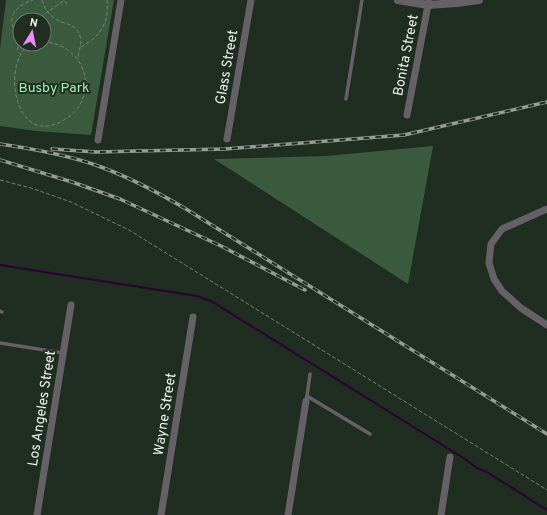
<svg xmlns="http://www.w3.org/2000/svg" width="547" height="515" font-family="Overpass,sans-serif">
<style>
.green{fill:#3b5b3f;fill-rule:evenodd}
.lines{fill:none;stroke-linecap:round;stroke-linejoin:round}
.stream{stroke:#2b0332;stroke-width:2}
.path{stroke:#758075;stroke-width:1;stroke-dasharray:4 2;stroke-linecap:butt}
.service{stroke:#666067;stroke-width:3.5}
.minor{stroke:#666067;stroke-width:7}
.tertiary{stroke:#666067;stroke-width:8}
.rail-casing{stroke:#949e95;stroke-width:3.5}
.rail{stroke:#202d21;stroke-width:2;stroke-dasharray:6;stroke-linecap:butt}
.labels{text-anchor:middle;stroke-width:4;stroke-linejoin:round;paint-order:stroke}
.street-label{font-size:14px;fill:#ebf3eb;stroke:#202d21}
.park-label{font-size:14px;fill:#a1f2ab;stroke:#202d21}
</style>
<rect width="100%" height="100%" fill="#202d21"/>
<g class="green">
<path d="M6,0h108l-23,135 -55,-4 -36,-5v-77zM20,20h24v24h-24z"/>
<path d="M433,146l-25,138 -194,-125 112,-3z"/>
</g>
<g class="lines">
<path class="stream" d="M0,265l197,31 14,5 254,158 12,9 10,4 60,38"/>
<g class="path">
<path d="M42,0c2,7 6,14 12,18 11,9 24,2 27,23 0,6 -3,12 -3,18"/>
<path d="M65,1l3,5"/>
<path d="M39,20l-2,-1 28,-19"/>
<path d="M44,24v6"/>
<path d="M29,44c-29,23 -13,109 38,74 10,-6 17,-17 18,-30 3,-25 -17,-45 -41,-46"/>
<path d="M81,47c4,-3 9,-5 13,-9 11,-9 15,-24 13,-38"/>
<path d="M17,50c5,-9 -1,-14 -4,-23 -5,-15 8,-23 20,-27"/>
<path d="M0,180l31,8 40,14 58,28 418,260"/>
</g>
<g class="service">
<path d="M346,99l16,-99"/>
<path d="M0,311l2,1"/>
<path d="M0,343l63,10"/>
<path d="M307,396l3,-22"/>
<path d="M306,401l1,-5 63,38"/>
</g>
<g class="minor">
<path d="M407,115l22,-115"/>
<path d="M227,139l24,-139"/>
<path d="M98,140l23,-140"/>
<path d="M547,209l-45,20 -11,15 -2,19 5,16 8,12 19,17 26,17"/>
<path d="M37,515l34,-210"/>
<path d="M161,515l32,-198"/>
<path d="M288,515l18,-114"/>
<path d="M441,515l9,-58"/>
</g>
<path class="tertiary" d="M398,0l30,5 28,-2 23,-3"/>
<g class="rail-casing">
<g id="rail">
<path d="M0,144c34,5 69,11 101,23 30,11 58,26 85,42l361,225"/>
<path d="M52,149l44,3 129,-3 179,-14 143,-33"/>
<path d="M0,160l72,22 48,17 101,47 84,44"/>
</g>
</g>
<use href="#rail" class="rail"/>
</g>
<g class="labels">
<g class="street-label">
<text transform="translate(405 55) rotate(-79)" y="5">Bonita Street</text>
<text transform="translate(226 67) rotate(-80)" y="5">Glass Street</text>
<text transform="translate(41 408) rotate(-81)" y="5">Los Angeles Street</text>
<text transform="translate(164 414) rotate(-81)" y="5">Wayne Street</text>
</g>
<g class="park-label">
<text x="54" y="92">Busby Park</text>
</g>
</g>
<g transform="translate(32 32) rotate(10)"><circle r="19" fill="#202d21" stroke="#717c72"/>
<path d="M0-3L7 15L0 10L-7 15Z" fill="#eb8dfc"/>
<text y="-6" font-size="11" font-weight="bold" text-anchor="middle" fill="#ebf3eb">N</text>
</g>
</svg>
